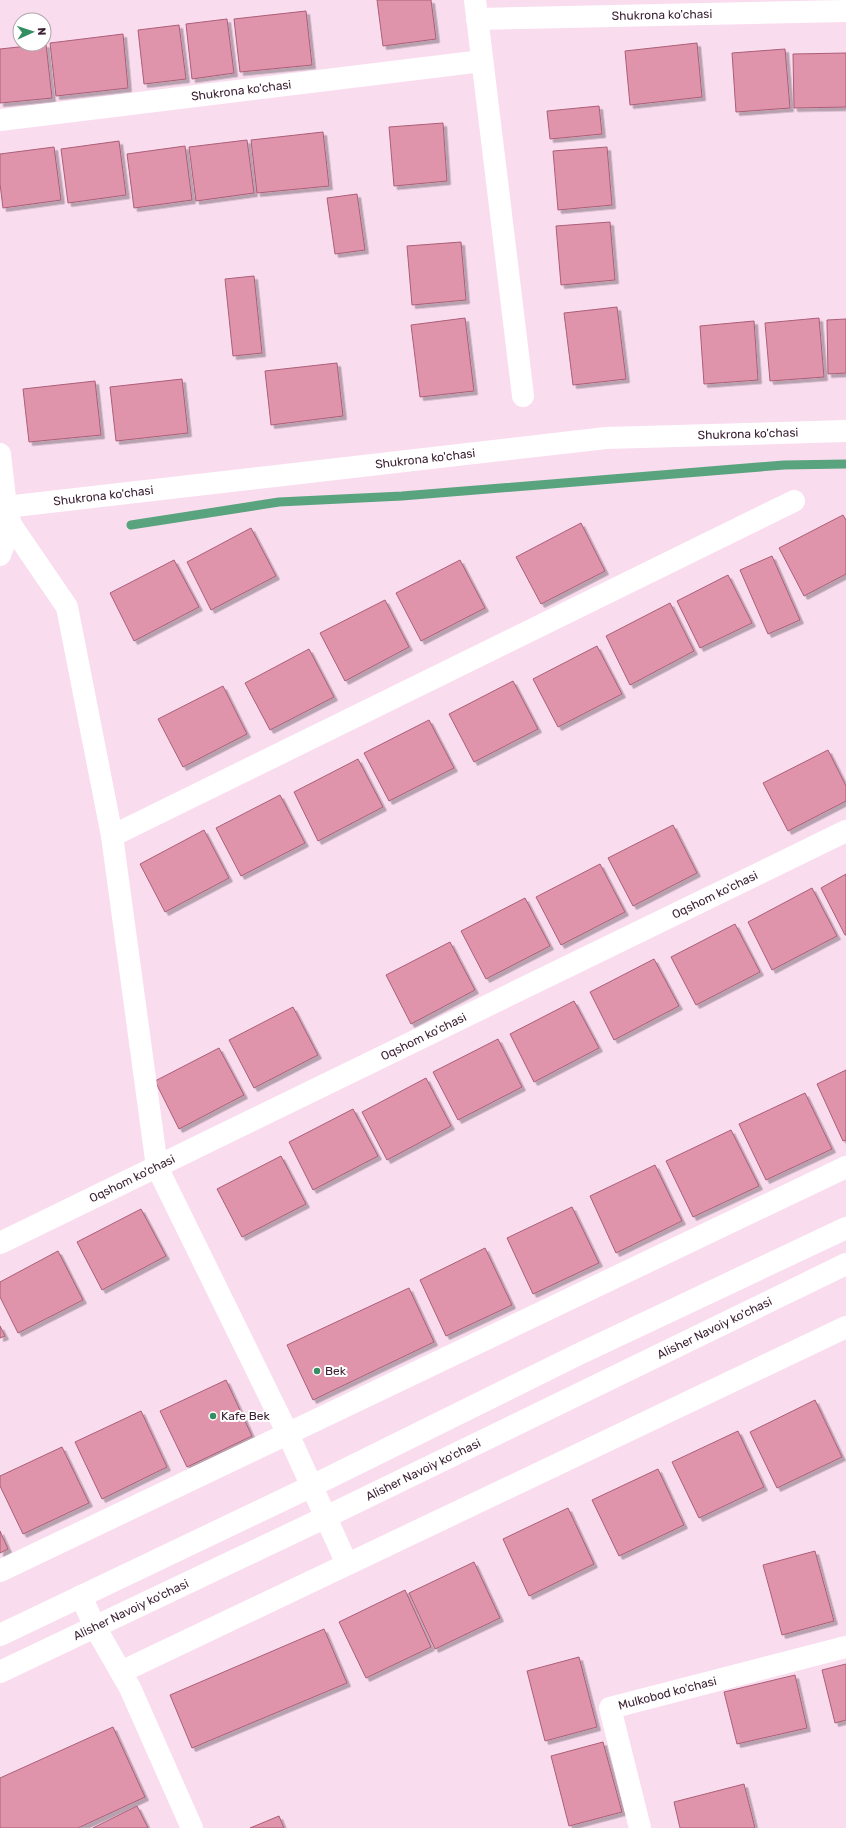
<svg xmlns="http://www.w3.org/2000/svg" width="846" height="1828" font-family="Rubik,sans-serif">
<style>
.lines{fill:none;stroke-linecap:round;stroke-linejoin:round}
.stream{stroke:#59a47e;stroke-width:9}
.building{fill:#e094ab;stroke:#ab5e77;filter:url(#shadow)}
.minor{stroke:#fff;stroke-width:22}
.secondary{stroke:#fff;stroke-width:22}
.poi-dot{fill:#348e64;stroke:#fff;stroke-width:1.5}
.labels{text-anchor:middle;stroke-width:4;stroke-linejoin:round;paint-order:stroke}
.street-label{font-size:12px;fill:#3a1f31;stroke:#fff}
.poi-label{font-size:12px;fill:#3a1f31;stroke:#fff;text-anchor:start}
</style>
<defs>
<filter id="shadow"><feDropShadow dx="3.5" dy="3.5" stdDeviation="0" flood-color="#0004"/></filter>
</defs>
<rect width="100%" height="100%" fill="#fadcef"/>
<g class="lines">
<path class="stream" d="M131,525l148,-23 123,-6 382,-31 62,-1"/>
</g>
<g class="building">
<path d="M377,0h54l5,39 -53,7z"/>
<path d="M306,11l6,54 -72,7 -6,-53z"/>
<path d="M227,19l7,54 -42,6 -6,-55z"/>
<path d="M179,25l7,54 -42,5 -6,-54z"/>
<path d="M123,34l5,54 -72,8 -6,-53z"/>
<path d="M697,43l5,54 -72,8 -5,-54z"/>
<path d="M46,44l6,54 -52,5v-54z"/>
<path d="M785,49l5,59 -54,4 -4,-59z"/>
<path d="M846,53v54l-52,1 -1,-54z"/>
<path d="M599,106l3,28 -52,5 -3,-28z"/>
<path d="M443,123l4,58 -53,5 -5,-59z"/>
<path d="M323,132l6,54 -72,7 -6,-53z"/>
<path d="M247,140l7,53 -58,8 -7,-54z"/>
<path d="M119,141l7,54 -58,8 -7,-54z"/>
<path d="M185,146l7,54 -58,8 -7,-54z"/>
<path d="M54,147l7,53 -58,8 -3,-24v-30z"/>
<path d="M607,147l5,58 -54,5 -5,-59z"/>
<path d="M357,194l8,56 -30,4 -8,-56z"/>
<path d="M610,222l5,58 -54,5 -5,-59z"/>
<path d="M461,242l5,58 -54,5 -5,-59z"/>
<path d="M254,276l8,77 -29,3 -8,-77z"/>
<path d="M617,307l9,72 -53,6 -9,-72z"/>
<path d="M465,318l9,73 -54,6 -9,-72z"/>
<path d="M819,318l5,59 -54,4 -5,-58z"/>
<path d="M846,319v54l-18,1 -1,-54z"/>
<path d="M754,321l4,59 -54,4 -4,-58z"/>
<path d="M337,363l6,53 -72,9 -6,-54z"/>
<path d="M182,379l6,54 -72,8 -6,-54z"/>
<path d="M95,381l6,54 -72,7 -6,-53z"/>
<path d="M843,515l3,5v54l-42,22 -25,-48z"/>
<path d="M581,523l24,48 -64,33 -25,-47z"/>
<path d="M251,528l25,48 -65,34 -24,-48z"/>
<path d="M772,556l28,64 -32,14 -28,-64z"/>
<path d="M174,560l25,47 -65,34 -24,-48z"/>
<path d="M460,560l25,48 -64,33 -25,-48z"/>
<path d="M728,575l24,48 -52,25 -23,-47z"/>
<path d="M385,600l24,47 -64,34 -25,-48z"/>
<path d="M670,603l24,48 -64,34 -24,-49z"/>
<path d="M597,646l25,48 -64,33 -25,-48z"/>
<path d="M309,649l25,48 -64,33 -25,-47z"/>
<path d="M513,681l25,48 -64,33 -25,-48z"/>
<path d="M223,686l24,48 -64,33 -25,-48z"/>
<path d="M429,720l25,48 -65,33 -25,-48z"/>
<path d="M828,750l18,36v15l-58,30 -25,-48z"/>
<path d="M358,759l25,48 -65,34 -24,-49z"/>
<path d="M280,795l25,48 -64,33 -25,-48z"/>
<path d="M673,825l24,48 -64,33 -25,-48z"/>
<path d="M204,830l25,48 -64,34 -25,-48z"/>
<path d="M600,864l25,48 -64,33 -25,-48z"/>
<path d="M846,874v61h-1l-24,-47z"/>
<path d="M812,888l25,48 -65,34 -24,-48z"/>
<path d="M525,898l25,48 -64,33 -25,-48z"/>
<path d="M735,924l25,48 -64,33 -25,-48z"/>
<path d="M450,942l25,48 -64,34 -25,-49z"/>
<path d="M654,959l25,47 -65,34 -24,-48z"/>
<path d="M574,1001l25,47 -65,34 -24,-48z"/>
<path d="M293,1007l25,48 -64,33 -25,-48z"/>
<path d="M498,1039l24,48 -64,33 -25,-48z"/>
<path d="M219,1048l25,47 -65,34 -24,-48z"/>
<path d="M846,1070v70l-3,1 -26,-57z"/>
<path d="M426,1078l25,48 -64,34 -25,-48z"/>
<path d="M805,1093l27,56 -66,31 -27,-56z"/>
<path d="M353,1109l25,47 -65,34 -24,-48z"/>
<path d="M731,1130l28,56 -66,31 -27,-56z"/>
<path d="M281,1156l25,48 -64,33 -25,-48z"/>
<path d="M655,1165l27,56 -66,32 -26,-57z"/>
<path d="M572,1207l27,56 -66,31 -26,-56z"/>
<path d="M141,1209l25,47 -64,34 -25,-48z"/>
<path d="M485,1248l27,57 -66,31 -26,-56z"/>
<path d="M58,1251l25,49 -65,33 -18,-36v-15z"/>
<path d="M409,1288l25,54 -121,58 -26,-55z"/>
<path d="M0,1326l5,10 -5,2z"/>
<path d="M226,1380l26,56 -65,31 -27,-56z"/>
<path d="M815,1400l27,57 -65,31 -27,-56z"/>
<path d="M141,1411l26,56 -65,32 -27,-57z"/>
<path d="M738,1431l26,56 -65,31 -27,-56z"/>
<path d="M62,1447l27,56 -66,31 -23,-48v-10z"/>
<path d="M658,1469l26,56 -65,31 -27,-56z"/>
<path d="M568,1508l26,56 -65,32 -26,-57z"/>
<path d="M0,1531l8,18 -8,4z"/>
<path d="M815,1551l19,70 -52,14 -19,-70z"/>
<path d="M474,1562l26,56 -65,31 -26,-56z"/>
<path d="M405,1590l26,57 -65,31 -27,-56z"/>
<path d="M324,1629l23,54 -155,65 -22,-53z"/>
<path d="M579,1657l18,70 -52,14 -18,-70z"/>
<path d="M846,1664v56l-11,3 -13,-53z"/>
<path d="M795,1675l12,53 -70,16 -13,-52z"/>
<path d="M113,1727l32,70 -67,31h-78v-50z"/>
<path d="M603,1742l19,70 -53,14 -18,-70z"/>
<path d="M744,1784l11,44h-75l-6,-26z"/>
<path d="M137,1806l11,22h-55z"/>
<path d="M279,1816l5,12h-34z"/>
</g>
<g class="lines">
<g class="minor">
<path d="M475,0l48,396"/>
<path id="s1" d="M477,19l369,-8"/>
<path id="s2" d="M0,120l482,-59"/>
<path d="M0,454l6,53 5,18 -11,30"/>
<path id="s3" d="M6,507l600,-69 240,-7"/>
<path d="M11,525l56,82 45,229 45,331 131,267 59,130"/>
<path d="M112,836l682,-335"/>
<path id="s4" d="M0,1243l846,-412"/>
<path d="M0,1571l846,-404"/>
<path d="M81,1596l14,31 35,61 62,140"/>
<path d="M121,1672l725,-345"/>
<path id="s5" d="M640,1828l-30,-120 236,-61"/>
</g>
<g class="secondary">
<path d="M0,1635l312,-149 265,-131 269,-127"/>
<path id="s6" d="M0,1672l326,-155 520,-253"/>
</g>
</g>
<g class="poi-dot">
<circle cx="317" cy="1371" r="4"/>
<circle cx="213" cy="1416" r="4"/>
</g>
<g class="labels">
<g class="street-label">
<text dy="4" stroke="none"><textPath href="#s1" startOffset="185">Shukrona ko'chasi</textPath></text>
<text dy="4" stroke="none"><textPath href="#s2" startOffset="243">Shukrona ko'chasi</textPath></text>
<text dy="4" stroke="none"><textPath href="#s3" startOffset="746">Shukrona ko'chasi</textPath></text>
<text dy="4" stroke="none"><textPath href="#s3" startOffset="422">Shukrona ko'chasi</textPath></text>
<text dy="4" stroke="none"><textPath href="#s3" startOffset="98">Shukrona ko'chasi</textPath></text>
<text dy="4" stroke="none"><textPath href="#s4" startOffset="795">Oqshom ko'chasi</textPath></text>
<text dy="4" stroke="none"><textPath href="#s4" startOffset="471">Oqshom ko'chasi</textPath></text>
<text dy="4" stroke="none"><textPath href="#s4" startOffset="147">Oqshom ko'chasi</textPath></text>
<text dy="4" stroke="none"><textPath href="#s6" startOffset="793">Alisher Navoiy ko'chasi</textPath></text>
<text dy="4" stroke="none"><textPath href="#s6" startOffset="469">Alisher Navoiy ko'chasi</textPath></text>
<text dy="4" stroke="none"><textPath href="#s6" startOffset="145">Alisher Navoiy ko'chasi</textPath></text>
<text dy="4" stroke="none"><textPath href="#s5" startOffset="183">Mulkobod ko'chasi</textPath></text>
</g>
<g class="poi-label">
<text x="325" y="1375">Bek</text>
<text x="221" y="1420">Kafe Bek</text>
</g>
</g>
<g transform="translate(32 32) rotate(87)"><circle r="19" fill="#ffffff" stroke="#b0a5ad"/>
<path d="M0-3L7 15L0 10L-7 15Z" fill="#348e64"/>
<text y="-6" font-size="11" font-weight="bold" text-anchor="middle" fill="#3a1f31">N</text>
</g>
</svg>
